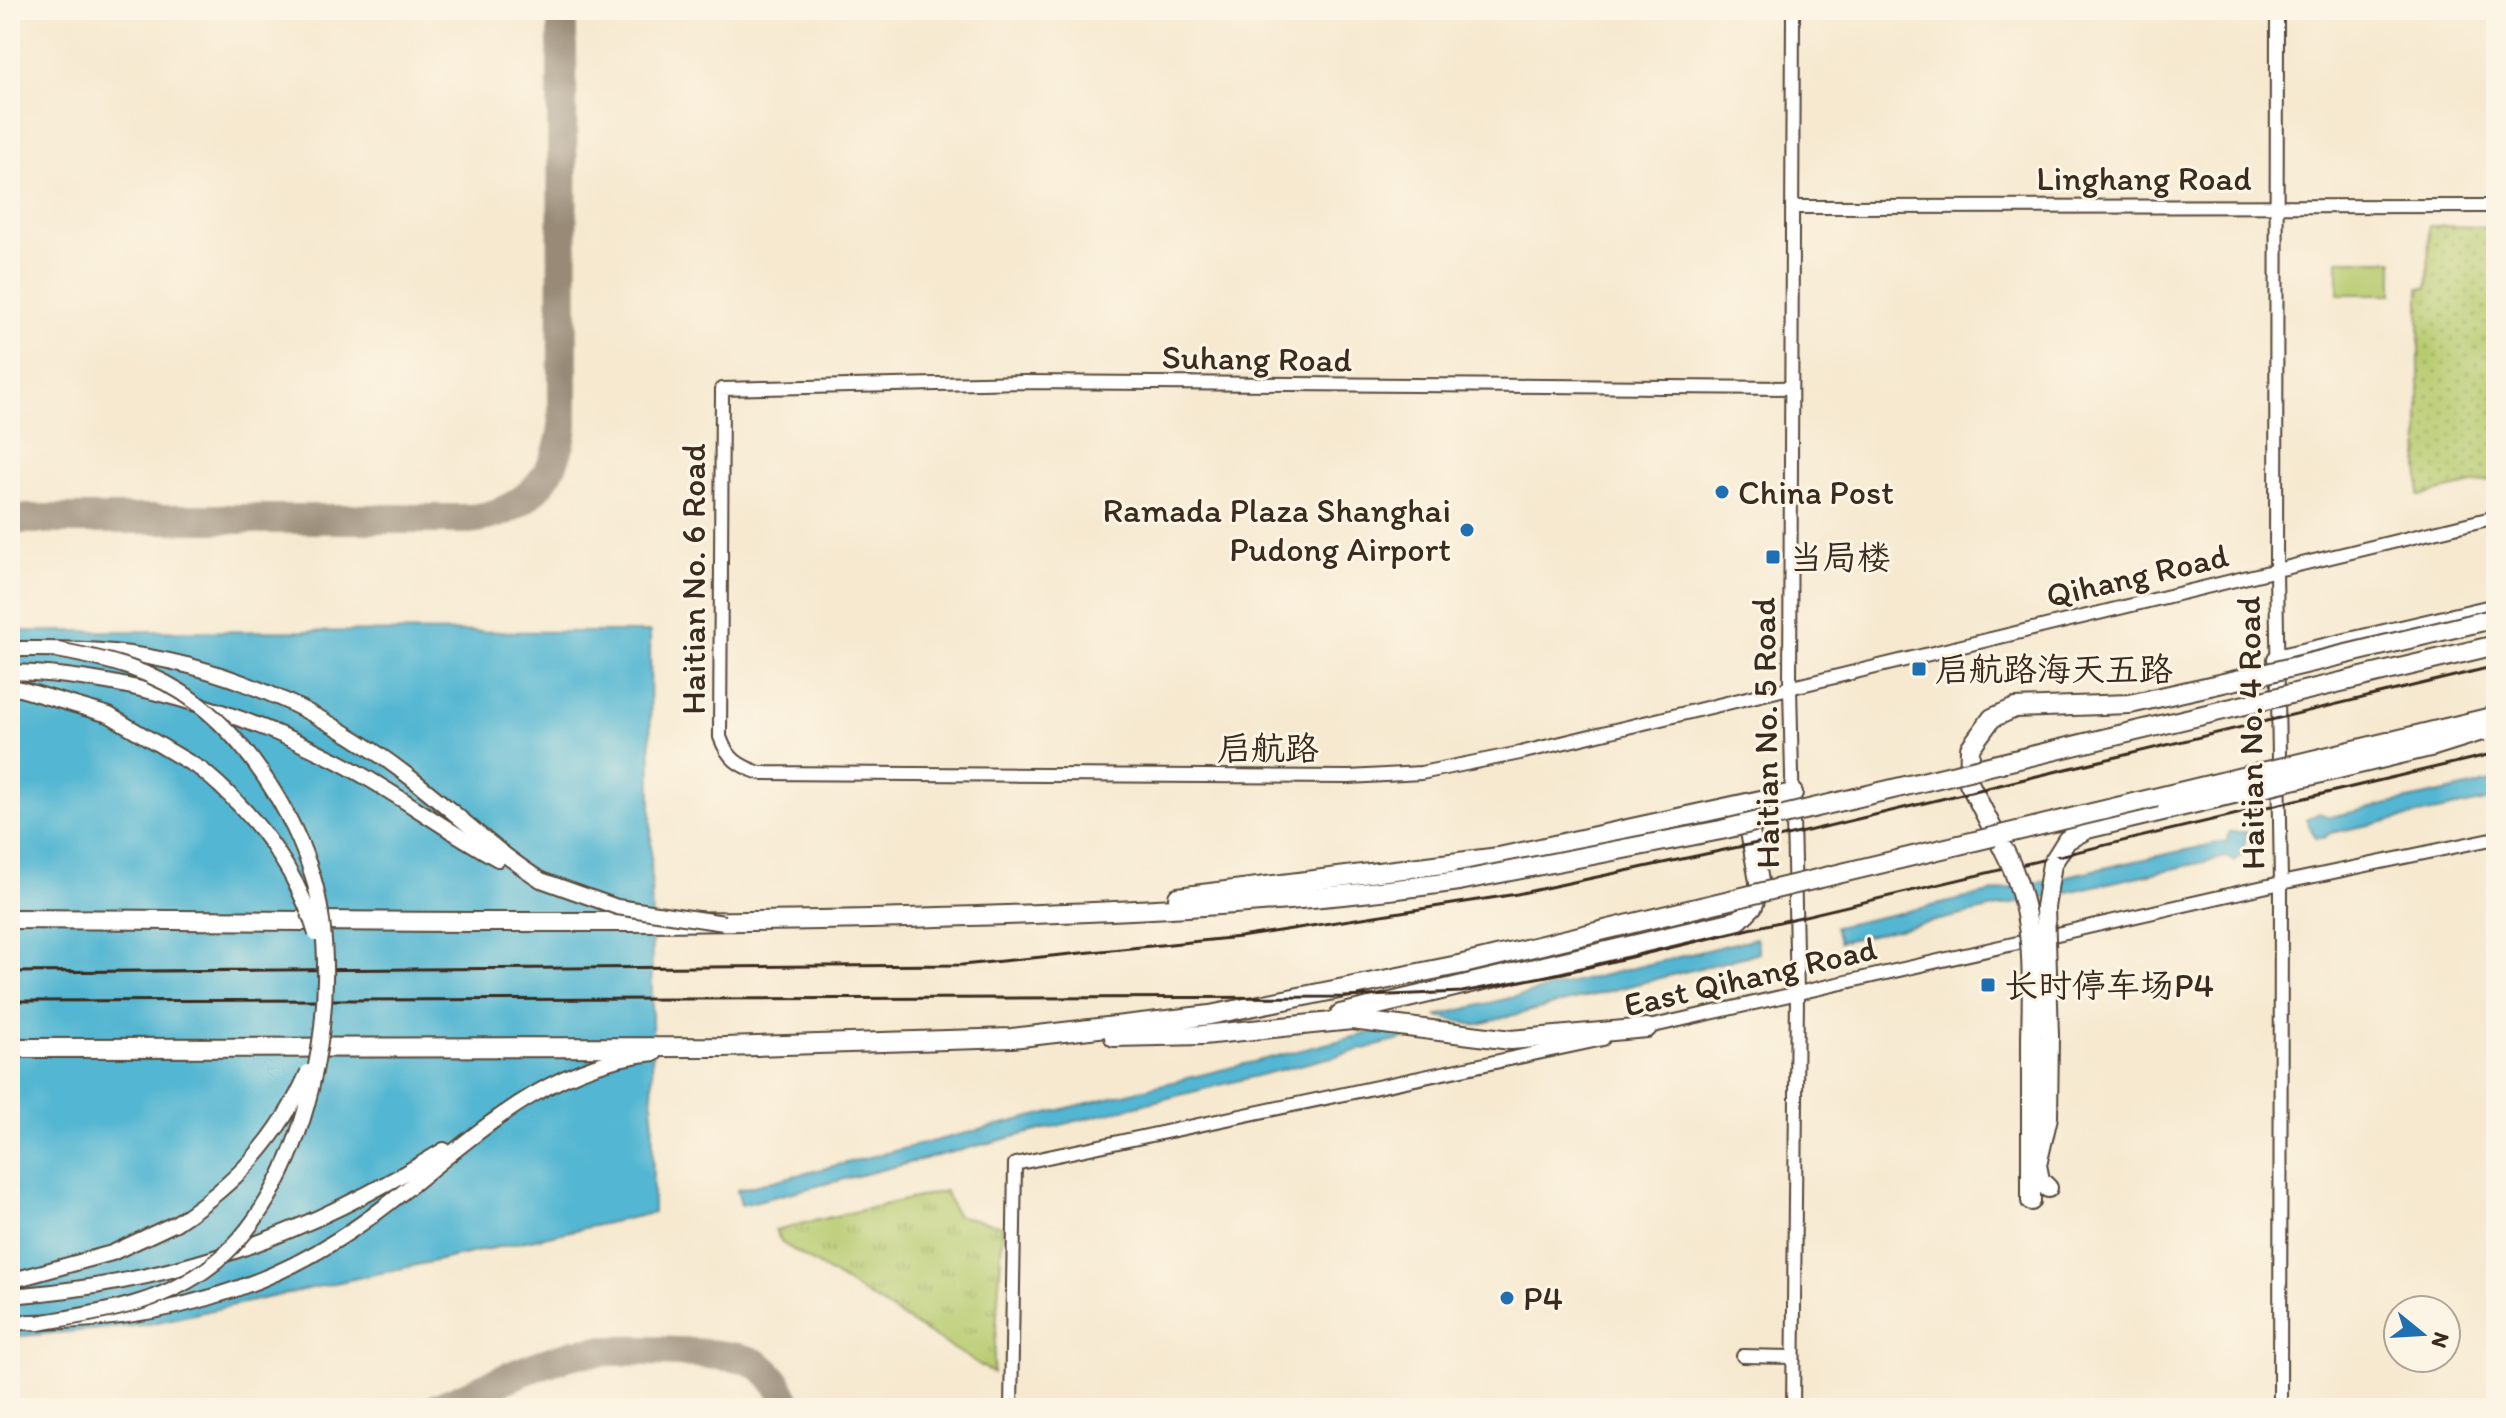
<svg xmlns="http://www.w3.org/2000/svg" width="2506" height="1418" font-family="Itim,'LXGW WenKai TC',sans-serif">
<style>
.grass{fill:url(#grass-dots);stroke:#787a46;stroke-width:2}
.park{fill:url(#park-tufts);stroke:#787a46;stroke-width:2}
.pitch{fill:#b6ca6e;stroke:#787a46;stroke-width:2}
.water{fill:#53b6d2;stroke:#477078;stroke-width:2}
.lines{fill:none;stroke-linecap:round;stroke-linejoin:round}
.taxiway{stroke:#988a77;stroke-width:30}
.minor-casing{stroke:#574739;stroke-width:16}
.major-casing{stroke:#574739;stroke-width:18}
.highway-casing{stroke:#574739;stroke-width:22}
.minor{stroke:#fff;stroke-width:12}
.major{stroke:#fff;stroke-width:14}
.highway{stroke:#fff;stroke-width:18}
.rail{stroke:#3b2a1e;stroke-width:3}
.major-bridge-casing{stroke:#574739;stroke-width:18;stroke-linecap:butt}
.highway-bridge-casing{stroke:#574739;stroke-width:22;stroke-linecap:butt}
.major-bridge{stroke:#fff;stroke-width:14}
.highway-bridge{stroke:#fff;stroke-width:18}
.poi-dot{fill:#1f6fb2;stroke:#fcf5e5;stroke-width:3}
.labels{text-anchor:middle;stroke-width:6;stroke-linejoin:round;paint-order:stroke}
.street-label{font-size:34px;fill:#3b2a1e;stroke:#fcf5e5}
.poi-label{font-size:34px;fill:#3b2a1e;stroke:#fcf5e5;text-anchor:start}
</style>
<defs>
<pattern id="grass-dots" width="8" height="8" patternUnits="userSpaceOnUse" patternTransform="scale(2)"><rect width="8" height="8" fill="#b6ca6e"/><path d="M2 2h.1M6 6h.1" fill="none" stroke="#95a45a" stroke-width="1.8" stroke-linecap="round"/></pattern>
<pattern id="park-tufts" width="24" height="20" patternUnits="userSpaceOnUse" patternTransform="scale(2)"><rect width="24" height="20" fill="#b6ca6e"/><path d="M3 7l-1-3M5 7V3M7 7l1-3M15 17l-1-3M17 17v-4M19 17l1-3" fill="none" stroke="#95a45a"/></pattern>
</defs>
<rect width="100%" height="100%" fill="#fcf5e5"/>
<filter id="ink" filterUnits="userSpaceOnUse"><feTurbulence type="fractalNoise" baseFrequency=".0125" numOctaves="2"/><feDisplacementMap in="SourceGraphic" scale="16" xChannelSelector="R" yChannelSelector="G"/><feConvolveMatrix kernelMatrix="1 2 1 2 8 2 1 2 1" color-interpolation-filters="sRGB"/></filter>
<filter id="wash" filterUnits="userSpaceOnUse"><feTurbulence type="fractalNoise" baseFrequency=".006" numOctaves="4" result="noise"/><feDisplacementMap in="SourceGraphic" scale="32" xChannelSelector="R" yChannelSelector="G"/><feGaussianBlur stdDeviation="1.8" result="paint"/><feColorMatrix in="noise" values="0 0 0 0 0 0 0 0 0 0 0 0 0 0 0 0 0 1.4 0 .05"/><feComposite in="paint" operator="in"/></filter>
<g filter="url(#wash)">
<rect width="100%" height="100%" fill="#f6e9d0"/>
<path class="grass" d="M2429,226l67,1v252l-77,17v-208h9z"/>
<path class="park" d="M945,1191l11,24 47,11 -10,147 -211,-130 -7,-13z"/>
<rect class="pitch" x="2338" y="260" width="55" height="34"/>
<g class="water">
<path d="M10,631l640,1 3,581 -509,112 -134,12z"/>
<path d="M2496,781v18l-166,34 -6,5h-8l-10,-18 13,-7 10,4z"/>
<path d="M2230,832h17l-5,23 -8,6 -7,-4 -388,85 -4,-15 392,-86z"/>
<path d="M1756,938l3,15 -284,72 -39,-9z"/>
<path d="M1386,1029l30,7 -675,169 -4,-15z"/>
</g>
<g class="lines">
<g class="taxiway">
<path d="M10,519h458c53,-4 89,-40 95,-93l-1,-416"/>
<path d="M437,1408c44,-18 91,-42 137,-54 28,-6 160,-4 183,10 16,10 26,27 31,44"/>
</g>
</g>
</g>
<g filter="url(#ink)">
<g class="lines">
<g class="minor-casing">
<g id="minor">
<path d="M1793,10l-3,677 7,307 -4,414"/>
<path d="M2277,10l-1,561 5,312 -1,525"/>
<path d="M1792,207l704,-1"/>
<path d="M1791,388l-767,-6 -302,7 -2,348c8,22 19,29 40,36l589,4 72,-4 99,-20 976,-236"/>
<path d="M1640,1029l641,-146 215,-45"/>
<path d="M1743,1356l50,1"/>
<path d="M1011,1408l4,-244 588,-125"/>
</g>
</g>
<g class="major-casing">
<g id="major">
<path d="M10,649c34,0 69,-1 103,3 108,11 209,58 294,123 46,35 86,75 134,105"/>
<path d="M10,672c110,2 229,39 327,89 56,29 106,68 161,98"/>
<path d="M10,686l99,29 93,55"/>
<path d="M10,1281l102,-28 64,-30"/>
<path d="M10,1296c163,-12 295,-60 434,-146"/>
<path d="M10,1322c115,2 232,-20 330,-84 102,-65 185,-173 315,-185"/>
</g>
</g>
<g class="highway-casing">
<g id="highway">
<path d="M2277,659l219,-51"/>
<path d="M2002,847l-33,-64 1,-35 22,-30 23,-10 115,-4 133,-30"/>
<path d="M2052,864l15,-24 20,-11 80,-19"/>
<path d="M1178,897l321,-40 294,-64"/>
<path d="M10,919c299,1 598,7 897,-1 185,-5 369,-11 552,-37"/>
<path d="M1340,1014l399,-94 14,-14 7,-19 -11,-61 -13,-13"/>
<path d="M1114,1037l89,-2 149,-15 159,20 136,-12"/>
<path d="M2031,1037v164"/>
<path d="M10,1048l713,-1 289,-9 198,-23 253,-51"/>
<path d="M2048,1188l-8,-8 -3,-15 11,-48 1,-81"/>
</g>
</g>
<use href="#minor" class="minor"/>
<use href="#major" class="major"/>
<use href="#highway" class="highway"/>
<g class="rail">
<path d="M10,972l952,-7 278,-28 277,-43 245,-52 734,-176"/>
<path d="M10,1001l1333,-4 119,-5 101,-19 933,-220"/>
</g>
<g class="major-bridge-casing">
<g id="major-bridge">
<path d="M202,770c53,44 94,97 114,164"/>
<path d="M541,880l76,27 107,16"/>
<path d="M176,1223c60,-39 103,-85 132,-151"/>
<path d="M38,1323c59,-10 116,-17 166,-52 105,-73 143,-277 109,-394 -20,-64 -63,-133 -116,-174 -41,-32 -90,-44 -140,-53"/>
</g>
</g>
<g class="highway-bridge-casing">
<g id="highway-bridge">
<path d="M2263,674l233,-56"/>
<path d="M2167,810l267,-64 48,-15"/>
<path d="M2004,850c31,59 29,122 27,187"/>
<path d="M1459,881l262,-51 775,-185"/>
<path d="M1463,964l1033,-248"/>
<path d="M2049,1036l-4,-129 7,-43"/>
</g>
</g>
<use href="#major-bridge" class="major-bridge"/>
<use href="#highway-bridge" class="highway-bridge"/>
</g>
</g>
<g class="poi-dot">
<circle cx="1722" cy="492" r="8"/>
<circle cx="1467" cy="530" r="8"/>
<rect x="1765" y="549" width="16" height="16" rx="4"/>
<rect x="1911" y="661" width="16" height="16" rx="4"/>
<rect x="1980" y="977" width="16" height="16" rx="4"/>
<circle cx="1507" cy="1298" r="8"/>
</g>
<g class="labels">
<g class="street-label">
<text x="2144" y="190">Linghang Road</text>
<text transform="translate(1257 358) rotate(1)" y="12">Suhang Road</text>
<text transform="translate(2137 575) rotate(-13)" y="12">Qihang Road</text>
<text transform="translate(693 579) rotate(-90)" y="12">Haitian No. 6 Road</text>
<text transform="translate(1765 733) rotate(-91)" y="12">Haitian No. 5 Road</text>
<text transform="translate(2250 733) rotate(-91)" y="12">Haitian No. 4 Road</text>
<text x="1268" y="760">启航路</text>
<text transform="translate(1750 976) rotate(-13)" y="12">East Qihang Road</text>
</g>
<g class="poi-label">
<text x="1738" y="504">China Post</text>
<text x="1451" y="522" text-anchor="end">Ramada Plaza Shanghai<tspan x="1451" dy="39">Pudong Airport</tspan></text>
<text x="1789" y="569">当局楼</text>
<text x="1935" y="681">启航路海天五路</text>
<text x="2004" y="997">长时停车场P4</text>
<text x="1523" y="1310">P4</text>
</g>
</g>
<rect width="2506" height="1418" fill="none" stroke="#fcf5e5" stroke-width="40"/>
<g transform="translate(2422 1334) rotate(108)"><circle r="38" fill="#fcf5e5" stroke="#afa495" stroke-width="2"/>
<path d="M0-6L14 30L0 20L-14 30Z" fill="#1f6fb2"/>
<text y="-12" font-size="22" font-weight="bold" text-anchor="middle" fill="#3b2a1e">N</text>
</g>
</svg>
